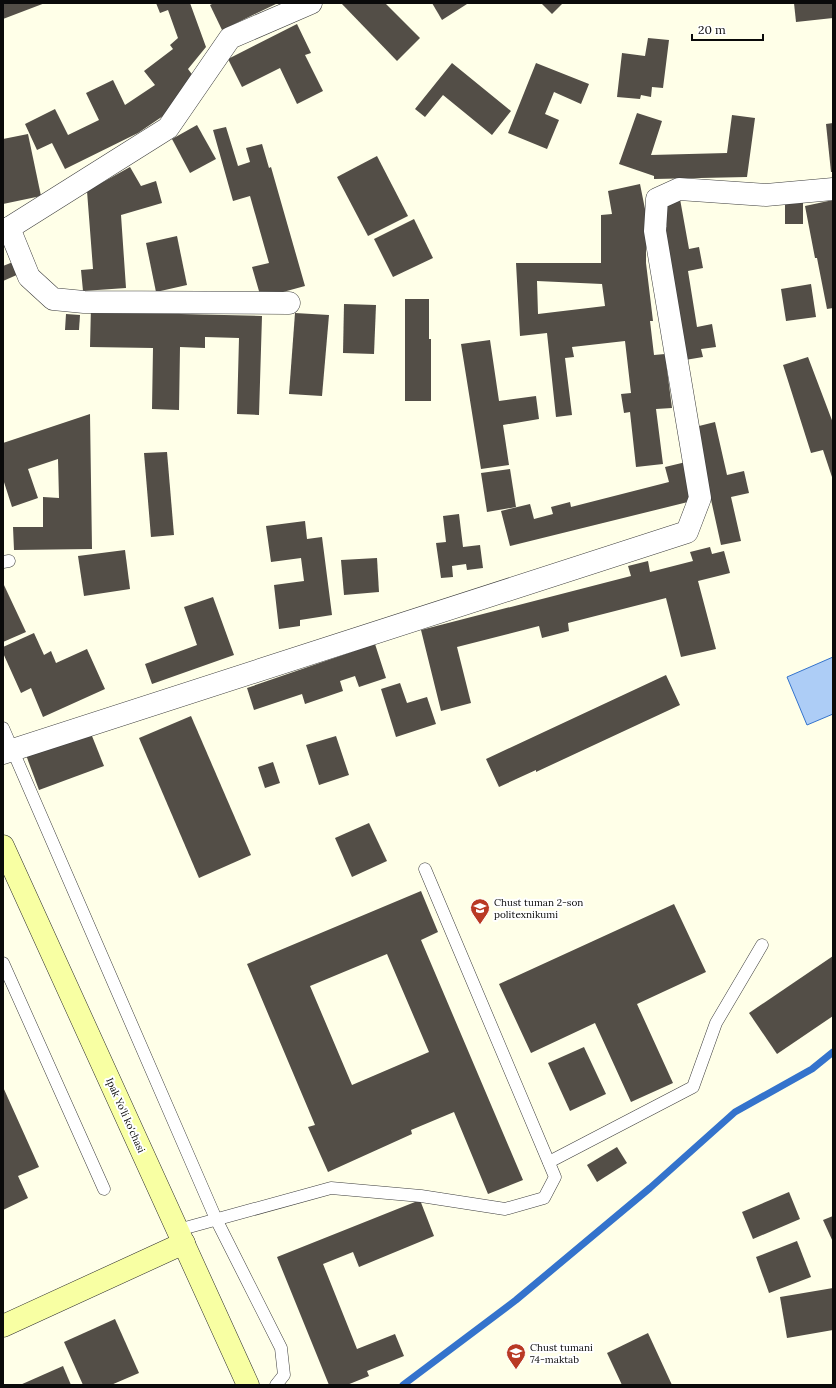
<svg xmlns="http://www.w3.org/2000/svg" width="836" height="1388" font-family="Lora,serif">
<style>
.water{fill:#adcdf6;stroke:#3473cc}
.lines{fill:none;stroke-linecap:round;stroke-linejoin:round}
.stream{stroke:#3473cc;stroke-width:7}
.building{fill:#534e47;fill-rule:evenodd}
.lane-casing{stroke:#3d3d3d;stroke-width:13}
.street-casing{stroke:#3d3d3d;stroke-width:23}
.secondary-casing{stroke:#2c2c2c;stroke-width:23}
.lane{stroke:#fff;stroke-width:12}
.street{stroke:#fff;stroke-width:22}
.secondary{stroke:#f8ffa3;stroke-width:22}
.labels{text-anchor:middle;stroke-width:4;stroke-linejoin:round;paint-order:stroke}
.poi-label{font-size:10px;fill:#0a0a0a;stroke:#fff;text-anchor:start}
.street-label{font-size:10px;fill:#0a0a0a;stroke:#fff}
</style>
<rect width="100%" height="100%" fill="#ffffe8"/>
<path class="water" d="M833,657v57l-26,11 -20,-48z"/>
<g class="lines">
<path class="stream" d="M403,1385l113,-85 134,-112 85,-76 77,-43 21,-17"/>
</g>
<g class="building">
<path d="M3,3h42l-42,16z"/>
<path d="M156,3h34l16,44 -18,22 9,12 -12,20 -47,32 -73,36 -13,-26 -15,7 -12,-26 30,-15 13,26 31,-15 -13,-27 27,-13 12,25 30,-20 -11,-14 29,-22 -3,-4 8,-7 -10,-28 -8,3z"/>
<path d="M214,3h64l-56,27 -12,-25z"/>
<path d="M341,3h44l35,35 -23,23z"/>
<path d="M432,3h34l1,1 -25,16z"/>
<path d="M541,3h22l-11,11z"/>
<path d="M794,3h39v15l-37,4z"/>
<path d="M297,24l14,29 -6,2 18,36 -26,13 -17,-36 -38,19 -14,-28z"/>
<path d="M648,38l21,2 -6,48 -11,-1 -1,10 -10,-2 -1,4 -23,-2 5,-44 23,3z"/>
<path d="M452,63l59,48 -19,24 -49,-40 -18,22 -10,-8z"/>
<path d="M536,63l53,21 -8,20 -27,-12 -9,22 14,6 -12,29 -39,-16z"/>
<path d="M637,113l25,8 -11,34 76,-2 5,-38 23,3 -8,59 -93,2v-3l-35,-12z"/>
<path d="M833,123v49h-2l-5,-48z"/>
<path d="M197,125l19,34 -26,14 -18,-34z"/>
<path d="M226,127l12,39 12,-4 -4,-14 16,-4 7,24 2,-1 34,119 -44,12 -9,-31 17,-4 -19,-67 -17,5 -20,-71z"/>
<path d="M28,134l13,62 -38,8v-65z"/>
<path d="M377,156l31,60 -40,20 -31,-59z"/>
<path d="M130,167l11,19 15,-5 6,22 -41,12 5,73 -43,3 -2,-21 12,-1 -6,-78z"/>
<path d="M640,184l6,30v49l7,58h-3l4,34 11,-1 7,54 -16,1 7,55 -27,3 -6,-55 -6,1 -3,-19 10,-1 -6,-52 -53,6 2,10 -9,1 7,57 -16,2 -9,-84 -27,3 -4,-73h85v-48l11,-1 -4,-23zM537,281l65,3 3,22 -67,8z"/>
<path d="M785,196l18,1v27h-18z"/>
<path d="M680,199l9,50 10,-2 4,21 -15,3 9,56 15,-3 4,23 -15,2 2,8 -18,3 -23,-132 5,-1 -4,-24z"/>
<path d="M833,200v108l-6,1 -10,-51h-2l-10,-52z"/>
<path d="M414,219l19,39 -40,19 -19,-38z"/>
<path d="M177,236l10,49 -31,7 -10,-49z"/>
<path d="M13,262l6,12 -16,7v-15z"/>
<path d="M811,284l5,33 -30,4 -5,-32z"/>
<path d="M405,299h24v40h2v62h-26z"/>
<path d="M344,304l32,1 -2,49 -31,-1z"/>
<path d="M91,306l78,1 12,7 81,2 -3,99 -22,-1 2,-76 -34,-1v11l-25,-1 -1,63 -27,-1 1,-61 -63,-1z"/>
<path d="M295,313l34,2 -7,81 -33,-2z"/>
<path d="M66,314l14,1 -1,15h-14z"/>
<path d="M490,340l9,61 37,-5 3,23 -36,6 6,40 -28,4 -20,-125z"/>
<path d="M808,357l25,66v57l-10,-30 -12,3 -28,-88z"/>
<path d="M90,414l2,135 -78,1 -1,-23h30v-30l16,1 -1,-39 -30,10 10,29 -26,9 -9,-28v-36z"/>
<path d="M715,422l12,53 17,-4 5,22 -18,4 10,44 -20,4 -26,-118z"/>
<path d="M167,452l7,83 -23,2 -7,-84z"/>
<path d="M686,462l10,38 -186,46 -9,-35 29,-7 4,15 19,-5 -2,-7 19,-5 1,5 98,-25 -4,-15z"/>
<path d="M510,469l6,38 -29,5 -6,-39z"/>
<path d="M459,514l4,33 17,-2 3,23 -16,2 -1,-6 -14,2 1,11 -12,1 -5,-35 10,-1 -3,-26z"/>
<path d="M305,521l2,18 15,-2 10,78 -32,5v6l-21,3 -5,-44 30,-4 -3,-23 -30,4 -5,-36z"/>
<path d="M710,547l2,7 12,-3 6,22 -32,8 18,68 -35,8 -15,-59 -98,25 1,8 -27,7 -3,-12 -82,21 14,56 -30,8 -20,-81 210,-54 -3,-10 20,-5 2,11 43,-11 -3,-9z"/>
<path d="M125,550l5,39 -46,7 -6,-40z"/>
<path d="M377,558l2,34 -35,3 -3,-35z"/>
<path d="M3,583l23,49 -23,10z"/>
<path d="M213,597l21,58 -82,29 -7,-20 52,-19 -13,-38z"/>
<path d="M34,633l10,22 7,-4 5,12 31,-14 18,40 -62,28 -12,-29 -10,5 -18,-40v-6z"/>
<path d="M375,644l11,34 -27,9 -4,-11 -15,5 3,10 -38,13 -3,-10 -48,16 -7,-22z"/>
<path d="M666,675l14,30 -144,67v-2l-37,17 -13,-28z"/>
<path d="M400,683l7,20 20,-6 9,27 -40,13 -15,-48z"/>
<path d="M191,716l60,139 -52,23 -60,-140z"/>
<path d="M90,731l14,35 -65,24 -13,-35z"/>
<path d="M336,736l13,39 -30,10 -13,-40z"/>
<path d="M273,762l7,21 -15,5 -7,-21z"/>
<path d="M369,823l18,38 -35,16 -17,-39z"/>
<path d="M421,891l17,41 -17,8 102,240 -35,14 -34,-82 -43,18 1,4 -84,38 -20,-45 7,-2 -68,-161zM387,954l42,98 -77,33 -42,-99z"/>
<path d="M674,904l32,68 -69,32 36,79 -42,19 -36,-79 -64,30 -32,-69z"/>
<path d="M833,956v60l-56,38 -28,-41z"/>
<path d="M584,1047l22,47 -36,17 -22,-48z"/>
<path d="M3,1087l36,80 -21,9 10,22 -25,12z"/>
<path d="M617,1147l10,16 -30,19 -10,-17z"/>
<path d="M789,1192l11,27 -47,20 -11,-27z"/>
<path d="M420,1200l14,36 -75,31 -6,-15 -30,12 34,85 38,-15 9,22 -37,15 2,5 -22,9h-18l-52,-128z"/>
<path d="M833,1216v26l-10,-22z"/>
<path d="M797,1241l14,36 -42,16 -13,-36z"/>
<path d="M833,1288v42l-46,8 -7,-41z"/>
<path d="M115,1319l24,54 -28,12h-28l-19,-43z"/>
<path d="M648,1333l24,52h-50l-15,-32z"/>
<path d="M63,1366l8,19h-51z"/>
</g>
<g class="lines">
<g class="lane-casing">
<g id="lane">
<path d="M3,562l6,-1"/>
<path d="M3,728l213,491 65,129 3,27 -8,10"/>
<path d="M3,963l101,226"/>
<path d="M549,1162l144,-75 23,-64 46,-78"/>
<path d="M178,1230l153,-42 90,8 84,13 39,-11 11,-21 -130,-308"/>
</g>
</g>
<g class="street-casing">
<g id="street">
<path d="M9,228l20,49 24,22 31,3 205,1"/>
<path d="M3,230l6,-2 159,-100 62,-90 81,-35"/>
<path d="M3,753l684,-221 13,-34 -45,-267 2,-32 22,-10 87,6 67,-6"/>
</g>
</g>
<g class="secondary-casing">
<g id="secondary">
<path d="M3,846l245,539"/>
<path d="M3,1326l181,-83"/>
</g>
</g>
<use href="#lane" class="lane"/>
<use href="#street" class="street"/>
<use href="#secondary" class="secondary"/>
</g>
<defs>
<g id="university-pin" transform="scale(1)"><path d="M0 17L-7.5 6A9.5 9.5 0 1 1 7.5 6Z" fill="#b93924" stroke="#fff"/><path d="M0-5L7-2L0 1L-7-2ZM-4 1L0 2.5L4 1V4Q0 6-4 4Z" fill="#fff"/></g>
<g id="school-pin" transform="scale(1)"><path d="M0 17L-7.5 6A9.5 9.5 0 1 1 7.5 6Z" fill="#b93924" stroke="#fff"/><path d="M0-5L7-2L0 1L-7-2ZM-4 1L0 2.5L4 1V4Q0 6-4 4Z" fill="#fff"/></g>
</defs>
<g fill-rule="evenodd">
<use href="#university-pin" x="480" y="908"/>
<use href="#school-pin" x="516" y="1353"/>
</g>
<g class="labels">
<g class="poi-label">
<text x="494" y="906">Chust tuman 2-son<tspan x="494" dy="12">politexnikumi</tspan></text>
<text x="530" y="1351">Chust tumani<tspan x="530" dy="12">74-maktab</tspan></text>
</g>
<g class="street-label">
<text transform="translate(126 1115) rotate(66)" y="4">Ipak Yo'li ko'chasi</text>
</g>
</g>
<rect width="836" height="1388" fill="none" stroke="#0a0a0a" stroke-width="8"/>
<path d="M692 34v6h71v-6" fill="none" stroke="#0a0a0a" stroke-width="2"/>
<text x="698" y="34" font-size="12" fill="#0a0a0a" stroke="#ffffff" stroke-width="3" paint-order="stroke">20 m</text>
</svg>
